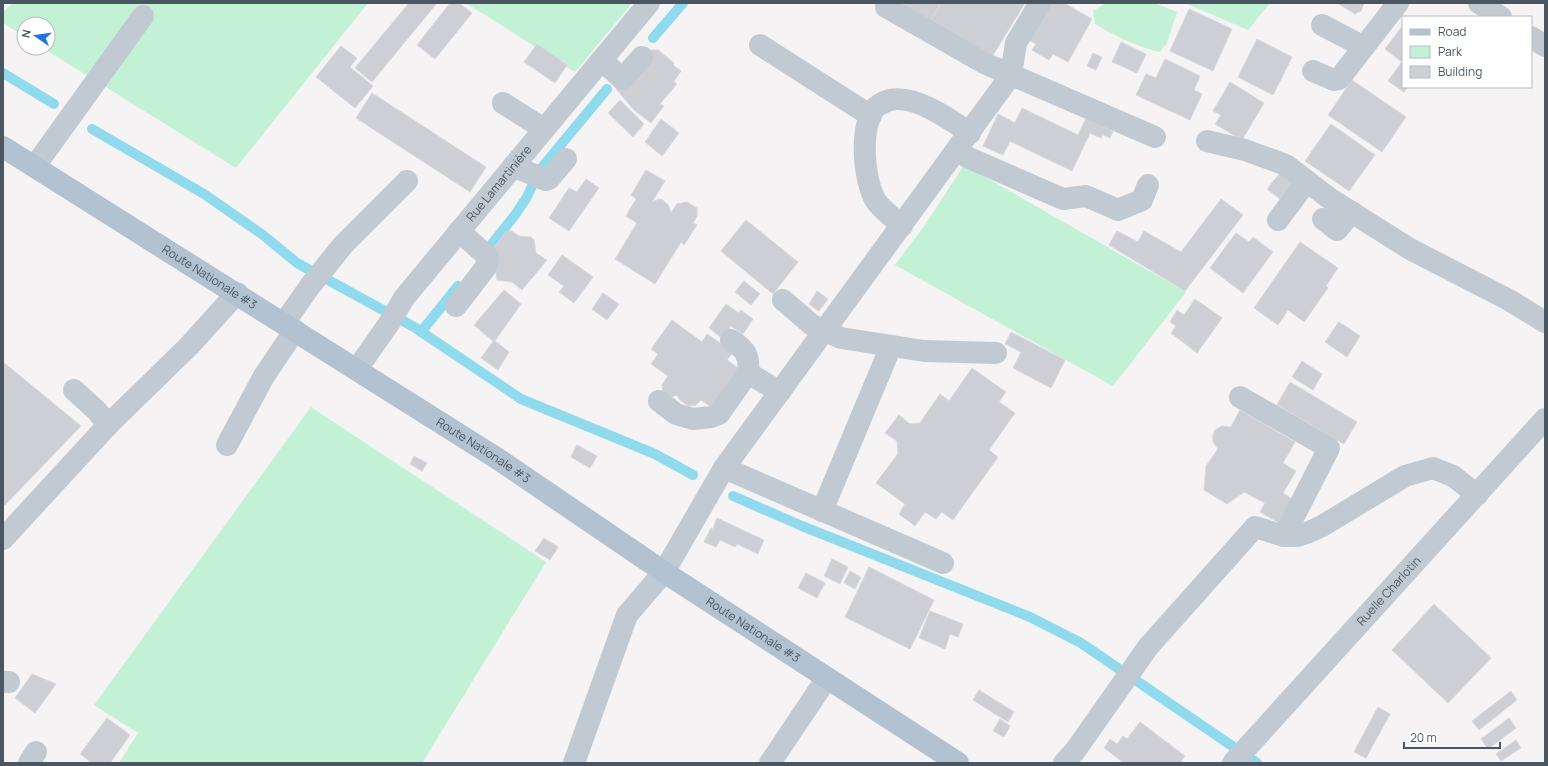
<svg xmlns="http://www.w3.org/2000/svg" width="1548" height="766" font-family="Manrope,sans-serif">
<style>
.green{fill:#c3f1d5}
.lines{fill:none;stroke-linecap:round;stroke-linejoin:round}
.stream{stroke:#90daee;stroke-width:10}
.building{fill:#cdcfd5;stroke:#d7d9de}
.minor{stroke:#c1cad2;stroke-width:22}
.major{stroke:#b3c2d1;stroke-width:22}
.labels{text-anchor:middle;stroke-width:3;stroke-linejoin:round;paint-order:stroke}
.street-label{font-size:12px;fill:#4a5661;stroke:#fff}
</style>
<rect width="100%" height="100%" fill="#f5f3f3"/>
<g class="green">
<path d="M13,3h355l-132,165 -193,-120h5v-24h-24v12l-21,-13v-11z"/>
<path d="M466,3h166l-57,69z"/>
<path d="M1106,3h48l23,9 -10,31 -7,9c-23,-5 -44,-16 -65,-28l-2,-13z"/>
<path d="M1185,3h85l-22,27z"/>
<path d="M964,165l222,127 -73,94 -218,-121 30,-40z"/>
<path d="M311,407l235,155 -124,201h-303l19,-30 -44,-28z"/>
</g>
<g class="lines">
<g class="stream">
<path d="M653,38l30,-35"/>
<path d="M3,73l51,31"/>
<path d="M92,129l112,65 59,41 34,28 117,64 107,72 134,55 38,21"/>
<path d="M483,255l32,-40 12,-18 12,-26 68,-82"/>
<path d="M421,332l37,-46"/>
<path d="M733,496l69,30 228,91 51,26 176,120"/>
</g>
</g>
<g class="building">
<path d="M409,3h28l-65,79 -17,-14z"/>
<path d="M450,3h9l13,10 -37,46 -18,-14z"/>
<path d="M906,3h35l-11,19 -26,-16z"/>
<path d="M941,3h84l-35,57 -60,-38z"/>
<path d="M1047,3h17l28,16 -24,43 -15,-8 -4,6 -17,-10 4,-6 -9,-5z"/>
<path d="M1337,3h27l-3,8 -6,3z"/>
<path d="M1189,9l43,20 -19,42 -43,-20z"/>
<path d="M1403,25v62h5l-4,5 -16,-11 14,-19 -17,-13z"/>
<path d="M1257,39l35,18 -19,38 -35,-18z"/>
<path d="M1121,42l25,12 -9,19 -25,-11z"/>
<path d="M537,44l30,21 -12,18 -31,-21z"/>
<path d="M341,46l16,12 -7,9 23,19 -18,22 -39,-31z"/>
<path d="M652,50h6l16,13 -1,2 8,6 -7,10 3,3 -17,20 4,2 -13,17 -17,-13 -18,-21 31,-38z"/>
<path d="M1093,53l9,4 -6,13 -9,-4z"/>
<path d="M1165,59l35,17 -6,14 8,4 -12,26 -54,-25 10,-21 10,4z"/>
<path d="M1352,80l54,37 -24,35 -54,-37z"/>
<path d="M1230,82l34,21 -22,37 -27,-16 6,-9 -8,-4z"/>
<path d="M372,93l114,74 -16,25 -114,-74z"/>
<path d="M620,100l24,24 -11,13 -25,-24z"/>
<path d="M1022,108l56,27 8,-17 27,13 -3,7 -7,-3 -2,3 -11,-5 -18,38 -62,-30 -7,14 -20,-9 15,-32 17,9z"/>
<path d="M661,119l18,14 -17,23 -17,-14z"/>
<path d="M1331,124l44,31 -26,36 -44,-30z"/>
<path d="M646,170l19,11 -13,21 7,-3 4,1 6,6 2,7 6,-9 10,-2 10,6v8l-4,7 4,2 -13,20 -3,-3 -26,42 -40,-25 22,-36 -11,-7 10,-17 -5,-4z"/>
<path d="M1280,173l12,10 -12,16 -13,-10z"/>
<path d="M586,179l13,9 -30,43 -20,-13 20,-30 8,4z"/>
<path d="M1221,199l22,16 -58,76 -76,-46 8,-14 21,11 6,-11 37,21z"/>
<path d="M746,220l52,42 -25,32 -52,-43z"/>
<path d="M507,231h5l7,5 12,1 3,3 2,13 11,7 -25,30 -10,-8 -15,-2 -2,-16 -10,-6z"/>
<path d="M1236,233l13,9 4,-5 20,15 -30,41 -33,-25z"/>
<path d="M1300,242l38,26 -12,18 2,2 -24,34 -16,-12 -10,15 -24,-17z"/>
<path d="M562,255l31,22 -19,26 -15,-11 5,-6 -16,-11z"/>
<path d="M744,281l16,13 -9,11 -16,-13z"/>
<path d="M504,290l17,14 -27,38 -20,-17z"/>
<path d="M817,291l11,8 -9,12 -10,-7z"/>
<path d="M603,293l16,11 -12,16 -15,-11z"/>
<path d="M1195,299l27,19 -25,35 -26,-20 5,-7 -6,-4 7,-12 7,5z"/>
<path d="M726,304l13,9 2,-3 12,9 -10,15 -12,-8 -9,12 -13,-10z"/>
<path d="M672,320l30,22 5,-8 26,18 -6,8 12,9 -25,40 -13,-9 -5,5 -8,1 -9,-7 -2,-4 -6,2 -8,-5 -1,-7 6,-9 -17,-12 7,-10 -7,-5z"/>
<path d="M1339,322l21,14 -13,21 -22,-15z"/>
<path d="M1011,332l54,28 -14,28 -38,-20 8,-16 -16,-8z"/>
<path d="M494,340l15,12 -11,18 -17,-12z"/>
<path d="M1302,361l20,13 -9,16 -21,-13z"/>
<path d="M3,362l78,64 -78,81z"/>
<path d="M972,368l34,24 -7,10 16,11 -26,37 9,7 -45,63 -11,-8 -6,7 -11,-7 -10,14 -16,-12 6,-10 -29,-21 22,-29 -1,-13 -12,-8 14,-18 11,9 10,-1 20,-29 9,7z"/>
<path d="M1290,382l67,40 -13,22 -67,-39z"/>
<path d="M1240,410l55,32 -12,21 13,8 -13,22 9,6 -13,24 -19,-11 5,-9 -21,-11 -17,12 -23,-14 2,-24 12,-17 -5,-7v-8l2,-4 7,-4 9,1z"/>
<path d="M577,445l20,11 -7,12 -19,-11z"/>
<path d="M414,456l13,7 -5,8 -12,-7z"/>
<path d="M717,518l47,22 -6,14 -21,-10 -2,3 -15,-7 -4,7 -12,-5 7,-14 2,1z"/>
<path d="M544,538l14,9 -8,13 -15,-9z"/>
<path d="M832,559l16,8 -8,17 -16,-8z"/>
<path d="M869,567l65,33 -24,49 -65,-32z"/>
<path d="M850,571l11,6 -6,12 -11,-6z"/>
<path d="M806,573l19,10 -8,15 -19,-10z"/>
<path d="M1434,604l57,54 -43,45 -56,-53z"/>
<path d="M930,611l33,13 -5,13 -8,-3 -5,15 -26,-11z"/>
<path d="M32,674l24,10 -21,29 -20,-15z"/>
<path d="M979,690l35,22 -6,10 -35,-22z"/>
<path d="M1511,691l6,9 -38,30 -7,-9z"/>
<path d="M1378,707l12,7 -24,44 -12,-6z"/>
<path d="M107,718l23,17 -20,28h-18l-12,-9z"/>
<path d="M1509,718l7,10 -28,21 -7,-10z"/>
<path d="M1000,719l10,7 -6,11 -11,-6z"/>
<path d="M1140,722l45,34 -5,7h-56l-20,-15 6,-9 7,5 6,-8 4,3z"/>
<path d="M1516,740l5,8 -20,13 -5,-7z"/>
</g>
<g class="lines">
<g class="minor">
<path d="M1479,3l22,14"/>
<path d="M886,7l98,56 171,74"/>
<path d="M1322,25l42,22"/>
<path d="M1531,37l14,9"/>
<path d="M760,45l111,71"/>
<path d="M602,60l20,19 20,-22"/>
<path d="M1313,71l21,9 5,-1 59,-76"/>
<path d="M503,103l41,26"/>
<path d="M1207,141l38,9 41,15 43,33 81,51 99,51 36,22"/>
<path d="M957,151l12,7 94,41 23,-3 32,14 24,-10 6,-15"/>
<path d="M35,166l108,-150"/>
<path d="M513,166l33,14 3,-1 17,-20"/>
<path d="M1323,219l14,11 15,-18"/>
<path d="M1278,220l29,-39"/>
<path d="M902,226c-8,-8 -20,-16 -26,-25 -13,-21 -17,-76 0,-94 4,-3 10,-6 14,-7 25,-6 61,20 80,33"/>
<path d="M783,300l29,25 29,13 83,13 72,2"/>
<path d="M456,306l30,-39 2,-10 -29,-26"/>
<path d="M284,323l26,-37 33,-41 64,-64"/>
<path d="M731,340c14,9 19,15 17,33l32,19"/>
<path id="s1" d="M357,369l33,-47 14,-24 245,-295"/>
<path d="M74,390l23,21 11,14"/>
<path d="M1240,397l89,51 -45,88"/>
<path d="M659,401l17,13 17,5 18,-2 8,-3 29,-41"/>
<path d="M227,445l37,-69 31,-46"/>
<path d="M724,468l219,95"/>
<path d="M822,511l69,-165"/>
<path d="M3,539l105,-114 81,-79 48,-53"/>
<path d="M3,682h6"/>
<path d="M29,763l7,-11"/>
<path d="M574,763l53,-148 37,-43 60,-104 287,-393 5,-32 24,-40"/>
<path d="M770,763l57,-85"/>
<path d="M1064,763l11,-12 73,-104 107,-120 29,9h13l10,-3 15,-7 83,-50 28,-8 20,8 24,19"/>
<path id="s2" d="M1233,763l312,-344"/>
</g>
<path class="major" id="s3" d="M3,147l495,312 166,113 294,191"/>
</g>
<g class="labels">
<g class="street-label">
<text dy="4" stroke="none"><textPath href="#s1" startOffset="234">Rue Lamartinière</textPath></text>
<text dy="4" stroke="none"><textPath href="#s3" startOffset="244">Route Nationale #3</textPath></text>
<text dy="4" stroke="none"><textPath href="#s3" startOffset="568">Route Nationale #3</textPath></text>
<text dy="4" stroke="none"><textPath href="#s2" startOffset="232">Ruelle Charlotin</textPath></text>
<text dy="4" stroke="none"><textPath href="#s3" startOffset="892">Route Nationale #3</textPath></text>
</g>
</g>
<rect width="1548" height="766" fill="none" stroke="#4a5661" stroke-width="8"/>
<rect x="1402" y="16" width="130" height="72" fill="#ffffff" stroke="#b7bbc0"/>
<rect x="1410" y="29" width="20" height="6" fill="#b3c2d1" stroke="#b7bbc0"/>
<text x="1438" y="36" font-size="12" fill="#4a5661">Road</text>
<rect x="1410" y="46" width="20" height="12" fill="#c3f1d5" stroke="#b7bbc0"/>
<text x="1438" y="56" font-size="12" fill="#4a5661">Park</text>
<rect x="1410" y="66" width="20" height="12" fill="#cdcfd5" stroke="#b7bbc0"/>
<text x="1438" y="76" font-size="12" fill="#4a5661">Building</text>
<g transform="translate(36 36) rotate(283)"><circle r="19" fill="#ffffff" stroke="#b7bbc0"/>
<path d="M0-3L7 15L0 10L-7 15Z" fill="#1a73e8"/>
<text y="-6" font-size="11" font-weight="bold" text-anchor="middle" fill="#4a5661">N</text>
</g>
<path d="M1404 742v6h96v-6" fill="none" stroke="#4a5661" stroke-width="2"/>
<text x="1410" y="742" font-size="12" fill="#4a5661" stroke="#ffffff" stroke-width="3" paint-order="stroke">20 m</text>
</svg>
